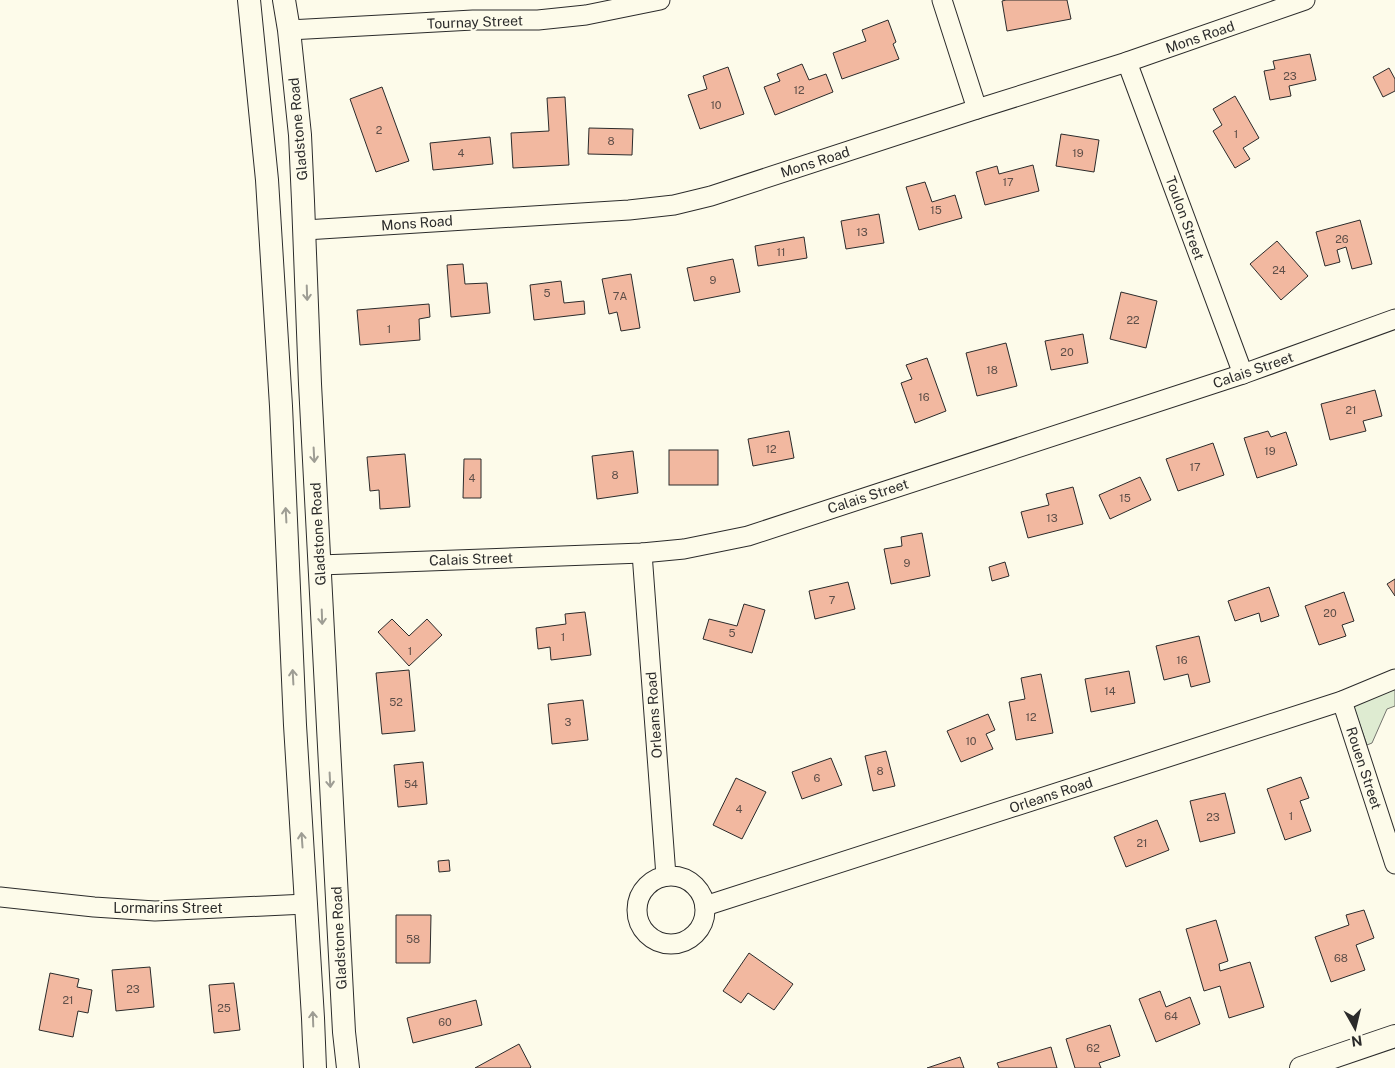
<svg xmlns="http://www.w3.org/2000/svg" width="1395" height="1068" font-family="'Public Sans',sans-serif">
<style>
.green{fill:#deebd1;stroke:#74746e}
.building{fill:#f2b8a0;stroke:#2b2b2b}
.lines{fill:none;stroke-linecap:round;stroke-linejoin:round}
.minor-casing{stroke:#2b2b2b;stroke-width:21}
.tertiary-casing{stroke:#2b2b2b;stroke-width:24}
.minor{stroke:#fdfbea;stroke-width:19}
.tertiary{stroke:#fdfbea;stroke-width:22}
.oneway{stroke:#9e9d94}
.labels{text-anchor:middle;stroke-width:4;stroke-linejoin:round;paint-order:stroke}
.number-label{font-size:11px;fill:#5d4e48}
.street-label{font-size:14px;fill:#2b2b2b;stroke:#fdfbea}
</style>
<rect width="100%" height="100%" fill="#fdfbea"/>
<path class="green" d="M1395,687v19l-8,3 -15,34 -5,2 -15,-43z"/>
<g class="building">
<path d="M1006,0h61l4,19 -64,12 -5,-30z"/>
<path d="M888,20l8,22 -3,2 6,15 -57,20 -9,-26 33,-12 -4,-11z"/>
<path d="M1310,54l6,26 -27,6 2,10 -21,4 -6,-29 11,-2 -2,-8z"/>
<path d="M802,64l7,16 17,-6 7,18 -58,23 -11,-28 16,-6 -3,-7z"/>
<path d="M728,67l16,47 -44,15 -12,-34 19,-6 -4,-13z"/>
<path d="M1389,68l6,11v12l-12,6 -10,-20z"/>
<path d="M382,87l27,74 -33,11 -26,-73z"/>
<path d="M1235,96l24,42 -16,10 7,11 -15,9 -22,-37 9,-6 -9,-16z"/>
<path d="M565,97l4,68 -56,3 -2,-35 38,-2 -2,-33z"/>
<path d="M589,128l44,1 -1,26 -44,-1z"/>
<path d="M1061,134l38,6 -5,32 -38,-6z"/>
<path d="M490,137l3,27 -60,6 -3,-27z"/>
<path d="M1033,165l6,26 -54,14 -9,-33 21,-6 2,8z"/>
<path d="M925,182l7,20 23,-7 7,23 -43,12 -13,-43z"/>
<path d="M879,214l5,29 -38,6 -5,-28z"/>
<path d="M1360,220l12,44 -20,5 -6,-22 -9,3 3,12 -15,4 -9,-34z"/>
<path d="M804,237l3,21 -49,8 -3,-20z"/>
<path d="M1277,241l31,35 -27,24 -31,-36z"/>
<path d="M733,259l7,33 -46,9 -7,-33z"/>
<path d="M463,264l2,20 22,-1 3,30 -39,4 -4,-52z"/>
<path d="M631,274l9,54 -19,3 -4,-19 -8,2 -7,-35z"/>
<path d="M561,281l3,22 20,-2 1,13 -51,6 -4,-35z"/>
<path d="M1121,292l36,9 -11,47 -36,-9z"/>
<path d="M429,304l1,13 -11,2 1,21 -60,5 -3,-35z"/>
<path d="M1083,334l5,29 -37,7 -6,-29z"/>
<path d="M1006,343l11,43 -40,10 -11,-43z"/>
<path d="M927,358l19,53 -31,12 -14,-40 11,-4 -6,-14z"/>
<path d="M1375,390l7,26 -19,5 3,10 -36,9 -9,-36z"/>
<path d="M789,431l5,27 -41,8 -5,-27z"/>
<path d="M1268,431l3,6 15,-5 11,33 -40,13 -13,-40z"/>
<path d="M1213,443l11,32 -46,16 -12,-32z"/>
<rect x="669" y="450" width="49" height="35"/>
<path d="M633,451l5,42 -41,6 -5,-43z"/>
<path d="M405,454l5,53 -30,2 -1,-19 -9,1 -3,-34z"/>
<path d="M464,459h17v39h-18z"/>
<path d="M1140,477l11,23 -41,19 -11,-24z"/>
<path d="M1073,487l10,37 -55,14 -7,-26 28,-7 -3,-11z"/>
<path d="M922,533l8,43 -39,8 -7,-35 18,-3 -1,-9z"/>
<path d="M1005,562l4,14 -17,5 -3,-14z"/>
<path d="M1395,579v17l-8,-12z"/>
<path d="M848,582l7,27 -40,10 -6,-28z"/>
<path d="M1269,587l10,29 -18,6 -2,-9 -24,8 -7,-20z"/>
<path d="M1344,592l10,29 -12,4 4,11 -27,9 -14,-39z"/>
<path d="M744,604l21,6 -13,43 -49,-14 6,-20 28,7z"/>
<path d="M585,612l6,43 -40,5 -1,-13 -12,2 -2,-21 30,-4 -1,-10z"/>
<path d="M392,619l17,17 18,-17 15,16 -33,31 -31,-34z"/>
<path d="M1199,636l11,46 -19,5 -3,-13 -24,6 -8,-34z"/>
<path d="M409,670l6,61 -33,3 -6,-61z"/>
<path d="M1129,671l6,32 -44,9 -6,-33z"/>
<path d="M1041,674l12,59 -37,7 -7,-38 16,-3 -4,-21z"/>
<path d="M583,700l5,40 -36,4 -4,-40z"/>
<path d="M988,714l7,16 -9,4 7,15 -32,13 -14,-31z"/>
<path d="M886,751l9,35 -22,5 -8,-35z"/>
<path d="M831,758l11,27 -40,14 -10,-27z"/>
<path d="M423,762l4,42 -29,3 -4,-42z"/>
<path d="M1301,777l8,21 -9,3 11,30 -26,9 -18,-51z"/>
<path d="M736,778l30,14 -24,47 -29,-14z"/>
<path d="M1225,793l10,40 -35,9 -10,-41z"/>
<path d="M1157,820l12,30 -43,17 -12,-30z"/>
<path d="M449,860l1,11 -11,1 -1,-11z"/>
<path d="M1364,910l10,28 -18,7 9,25 -34,12 -16,-45 34,-12 -3,-10z"/>
<path d="M396,915h35l-1,48h-34z"/>
<path d="M1216,920l12,41 -9,3 1,7 30,-9 14,45 -35,11 -9,-32 -16,5 -18,-62z"/>
<path d="M749,953l44,31 -19,26 -26,-17 -7,10 -18,-12z"/>
<path d="M150,967l4,40 -38,4 -4,-41z"/>
<path d="M50,973l29,6 -2,8 15,3 -4,23 -10,-2 -5,26 -34,-7z"/>
<path d="M234,983l6,47 -26,3 -5,-48z"/>
<path d="M1160,991l6,16 24,-10 10,27 -44,18 -17,-43z"/>
<path d="M476,1000l6,25 -69,18 -6,-25z"/>
<path d="M1110,1025l10,31 -21,7 2,5h-26l-9,-29z"/>
<path d="M519,1044l12,23 -1,1h-55z"/>
<path d="M1051,1047l6,21h-58l-2,-5z"/>
<path d="M960,1057l4,11h-37z"/>
</g>
<g class="lines">
<g class="minor-casing">
<g id="minor">
<path d="M942,0l35,109"/>
<path d="M289,30l184,-10h65l48,-5 74,-15"/>
<path d="M1127,62l116,312"/>
<path d="M305,230l324,-20 45,-5 37,-9 266,-87 150,-47 178,-62"/>
<path d="M642,553l24,323"/>
<path d="M320,565l322,-12 42,-4 64,-13 495,-162 152,-55"/>
<path d="M1342,701l53,163"/>
<circle cx="671" cy="910" r="34"/>
<path d="M0,897l94,10 61,4 151,-7"/>
<path d="M705,906l637,-205 53,-22"/>
</g>
</g>
<g class="tertiary-casing">
<g id="tertiary">
<path d="M249,0l18,180 14,226 14,319 18,293 2,50"/>
<path d="M284,0l5,30 11,105 3,66 7,183 34,648 4,36"/>
<path d="M1301,1068l94,-32"/>
</g>
</g>
<use href="#minor" class="minor"/>
<use href="#tertiary" class="tertiary"/>
</g>
<defs><path id="oneway-shaft" d="M-6 0H5M1.5-3L5.5 0L1.5 3" fill="none" stroke-width="1.6" stroke-linecap="round" stroke-linejoin="round" transform="scale(1.25)"/></defs>
<g class="oneway">
<use href="#oneway-shaft" transform="translate(307 293) rotate(88)"/>
<use href="#oneway-shaft" transform="translate(314 455) rotate(87)"/>
<use href="#oneway-shaft" transform="translate(286 515) rotate(-93)"/>
<use href="#oneway-shaft" transform="translate(322 617) rotate(88)"/>
<use href="#oneway-shaft" transform="translate(293 677) rotate(-93)"/>
<use href="#oneway-shaft" transform="translate(330 780) rotate(87)"/>
<use href="#oneway-shaft" transform="translate(302 840) rotate(-94)"/>
<use href="#oneway-shaft" transform="translate(313 1019) rotate(-92)"/>
</g>
<g class="labels">
<g class="number-label">
<text x="1290" y="80">23</text>
<text x="799" y="94">12</text>
<text x="716" y="109">10</text>
<text x="379" y="134">2</text>
<text x="1236" y="138">1</text>
<text x="611" y="145">8</text>
<text x="461" y="157">4</text>
<text x="1078" y="157">19</text>
<text x="1008" y="186">17</text>
<text x="936" y="214">15</text>
<text x="862" y="236">13</text>
<text x="1342" y="243">26</text>
<text x="781" y="256">11</text>
<text x="1279" y="274">24</text>
<text x="713" y="284">9</text>
<text x="547" y="297">5</text>
<text x="620" y="300">7A</text>
<text x="1133" y="324">22</text>
<text x="389" y="333">1</text>
<text x="1067" y="356">20</text>
<text x="992" y="374">18</text>
<text x="924" y="401">16</text>
<text x="1351" y="414">21</text>
<text x="771" y="453">12</text>
<text x="1270" y="455">19</text>
<text x="1195" y="471">17</text>
<text x="615" y="479">8</text>
<text x="472" y="482">4</text>
<text x="1125" y="502">15</text>
<text x="1052" y="522">13</text>
<text x="907" y="567">9</text>
<text x="832" y="604">7</text>
<text x="1330" y="617">20</text>
<text x="732" y="637">5</text>
<text x="563" y="641">1</text>
<text x="410" y="655">1</text>
<text x="1182" y="664">16</text>
<text x="1110" y="695">14</text>
<text x="396" y="706">52</text>
<text x="1031" y="721">12</text>
<text x="568" y="726">3</text>
<text x="971" y="745">10</text>
<text x="880" y="775">8</text>
<text x="817" y="782">6</text>
<text x="411" y="788">54</text>
<text x="739" y="813">4</text>
<text x="1291" y="820">1</text>
<text x="1213" y="821">23</text>
<text x="1142" y="847">21</text>
<text x="413" y="943">58</text>
<text x="1341" y="962">68</text>
<text x="133" y="993">23</text>
<text x="68" y="1004">21</text>
<text x="224" y="1012">25</text>
<text x="1171" y="1020">64</text>
<text x="445" y="1026">60</text>
<text x="1093" y="1052">62</text>
</g>
<g class="street-label">
<text transform="translate(475 22) rotate(-2)" y="5">Tournay Street</text>
<text transform="translate(1200 37) rotate(-19)" y="5">Mons Road</text>
<text transform="translate(298 129) rotate(-95)" y="5">Gladstone Road</text>
<text transform="translate(815 162) rotate(-18)" y="5">Mons Road</text>
<text transform="translate(1185 218) rotate(70)" y="5">Toulon Street</text>
<text transform="translate(417 223) rotate(-4)" y="5">Mons Road</text>
<text transform="translate(1253 370) rotate(-19)" y="5">Calais Street</text>
<text transform="translate(868 496) rotate(-18)" y="5">Calais Street</text>
<text transform="translate(318 534) rotate(-93)" y="5">Gladstone Road</text>
<text transform="translate(471 559) rotate(-2)" y="5">Calais Street</text>
<text transform="translate(654 715) rotate(-94)" y="5">Orleans Road</text>
<text transform="translate(1364 768) rotate(72)" y="5">Rouen Street</text>
<text transform="translate(1051 795) rotate(-18)" y="5">Orleans Road</text>
<text x="168" y="913">Lormarins Street</text>
<text transform="translate(339 938) rotate(-93)" y="5">Gladstone Road</text>
</g>
</g>
<g transform="translate(1355 1028) rotate(172)" stroke="#fdfbea" stroke-width="4" paint-order="stroke">
<path d="M0-4L9 19L0 12L-9 19Z" fill="#2b2b2b"/>
<text y="-8" font-size="14" font-weight="bold" text-anchor="middle" fill="#2b2b2b">N</text>
</g>
</svg>
